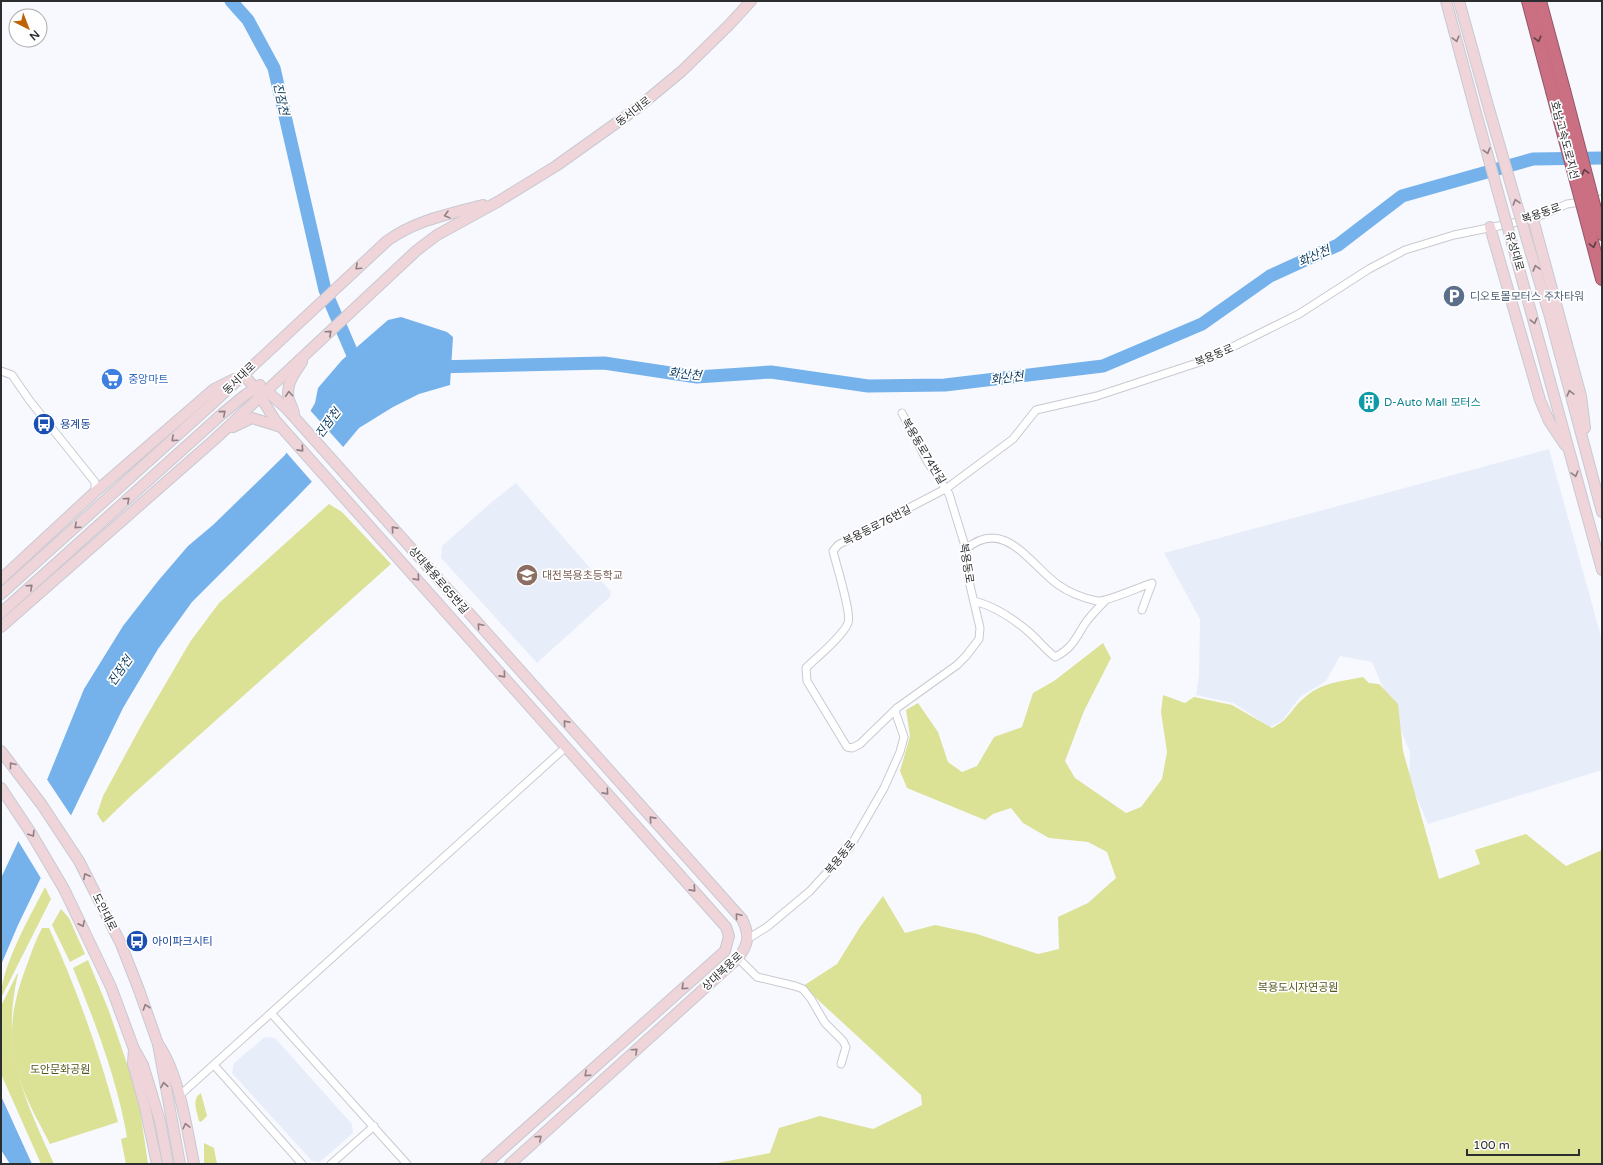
<svg xmlns="http://www.w3.org/2000/svg" width="1603" height="1165" font-family="'Varela Round','Noto Sans KR',sans-serif">
<style>
.built{fill:#e8edfa}
.green{fill:#dbe195}
.water{fill:#75b2eb}
.pier{fill:#f8f9ff}
.lines{fill:none;stroke-linecap:round;stroke-linejoin:round}
.river{stroke:#75b2eb;stroke-width:13}
.street-casing{stroke:#c7cad0;stroke-width:9}
.secondary-casing{stroke:#c7cad0;stroke-width:12}
.highway-casing{stroke:#935866;stroke-width:14}
.street{stroke:#fff;stroke-width:7}
.secondary{stroke:#efd4da;stroke-width:10}
.highway{stroke:#cb6f83;stroke-width:12}
.secondary-bridge-casing{stroke:#c7cad0;stroke-width:12;stroke-linecap:butt}
.highway-bridge-casing{stroke:#935866;stroke-width:14;stroke-linecap:butt}
.secondary-bridge{stroke:#efd4da;stroke-width:10}
.highway-bridge{stroke:#cb6f83;stroke-width:12}
.oneway{stroke:#8e8084}
.oneway2{stroke:#5c4148}
.labels{text-anchor:middle;stroke-width:3.5;stroke-linejoin:round;paint-order:stroke}
.street-label{font-size:11px;fill:#2c2d2f;stroke:#fff}
.service-label{font-size:11px;fill:#4e5e75;stroke:#fff;text-anchor:start}
.shop-label{font-size:11px;fill:#366cbe;stroke:#fff;text-anchor:start}
.culture-label{font-size:11px;fill:#0d838f;stroke:#fff;text-anchor:start}
.transit-label{font-size:11px;fill:#164399;stroke:#fff;text-anchor:start}
.education-label{font-size:11px;fill:#785e54;stroke:#fff;text-anchor:start}
.park-label{font-size:11px;fill:#54571c;stroke:#fff}
.water-label{font-size:12px;font-style:italic;fill:#0a395d;stroke:#fff}
</style>
<rect width="100%" height="100%" fill="#f8f9ff"/>
<g class="built">
<path d="M1549,449l53,191v130l-174,54 -19,-44 1,-28 -38,-90 -32,-6 -14,25 -26,16 -18,24 -12,6 -37,-24 -37,-8 3,-20 1,-56 -36,-66z"/>
<path d="M516,483l95,109 -1,5 -73,66 -96,-105 1,-12 51,-45z"/>
<path d="M265,1037l10,1 77,86 1,9 -33,29 -8,-1 -80,-88 2,-10z"/>
</g>
<g class="green">
<path d="M329,504l13,8 49,52 -260,232 -28,27 -6,-9 6,-18 39,-72 48,-82 29,-39z"/>
<path d="M1103,643l8,15 -27,53 -19,50 10,17 51,35 15,-6 21,-28 5,-27 -6,-40 2,-17 22,8 9,-6 38,8 40,23c18,-9 18,-18 31,-29 16,-16 39,-18 60,-22l6,6 10,1 19,20 5,47 36,128 41,-15 -5,-14 51,-16 40,32 36,-16v314h-890l58,-11 9,-25 41,-12 53,13 49,-24 -1,-10 -118,-109 34,-22 23,-37 23,-31 22,37 30,-8 42,9 61,20 21,-5 -1,-32 30,-14 28,-25 -9,-26 -19,-10 -39,-4 -26,-15 -12,-15 -18,6 -8,6 -78,-32 -7,-17 10,-35 -4,-26 12,-7 20,29 10,30 14,10 15,-6 17,-29 28,-10 11,-34 21,-12z"/>
<path d="M45,887l6,12 -50,99c0,-32 29,-81 44,-111z"/>
<path d="M61,909l8,9 16,36 -15,8 -18,-37z"/>
<path d="M42,928h7c29,64 51,126 69,194l-68,22c-10,-20 -22,-40 -29,-61 -15,-46 -10,-77 7,-121 4,-11 8,-23 14,-34z"/>
<path d="M88,960l21,51 29,85 10,68h-22l-5,-25 6,-2c-10,-58 -32,-115 -54,-169z"/>
<path d="M17,974h1c-18,75 6,124 36,190h-13l-40,-90v-68z"/>
<path d="M201,1093l6,23 -6,6 -2,-1c-2,-10 -8,-22 2,-28z"/>
<path d="M204,1143l10,5 3,16h-13z"/>
</g>
<g class="water">
<path d="M401,317l46,15 6,5 -3,48 -31,9 -26,13 -34,21 -30,36 -33,34 -104,104 -34,47 -35,59 -105,217 -17,40v-87l46,-98 37,-91 39,-63 35,-45 30,-35 25,-21 72,-70 30,-52 3,-15 24,-28 46,-40z"/>
<path d="M1,1096l31,68h-22l-9,-14z"/>
</g>
<g class="pier">
<path d="M309,409l35,39 -31,35 -28,-32z"/>
<path d="M46,778l26,39 -30,63 -25,-41z"/>
</g>
<g class="lines">
<g class="river">
<path d="M231,1l17,19 26,48 51,222 33,77"/>
<path d="M434,367l170,-4 93,14 74,-5 97,14 77,-1 158,-19 99,-42 68,-48 68,-31 64,-49 131,-37 69,-1"/>
</g>
<g class="street-casing">
<g id="street">
<path d="M1,371l11,4 18,26 65,81v10"/>
<path d="M966,549c38,-32 63,14 91,35 11,8 26,14 40,17 10,1 42,-14 55,-18l-10,27"/>
<path d="M974,601c20,5 40,18 56,32 9,8 16,17 25,24 16,-8 20,-17 29,-32 6,-9 13,-16 21,-24"/>
<path d="M897,708l-37,36 -8,4 -5,-1 -40,-66 -1,-13c11,-11 37,-32 42,-45 4,-9 -12,-59 -15,-72l5,-6 109,-57 66,-49 23,-29 61,-14 109,-36 93,-46 70,-45 36,-19 49,-15 79,-16 34,-15 35,-5"/>
<path d="M749,938l18,-11 43,-36 40,-44 34,-59 16,-36 4,-15 -9,-26 2,-3 60,-43 9,-9 13,-17 1,-11 -11,-47 -3,-32 -17,-55 -22,-33 -25,-48"/>
<path d="M738,958l19,19 38,9 8,3 8,10 14,24 18,18 3,6 -5,17"/>
<path d="M271,1013l136,151"/>
<path d="M214,1065l88,99"/>
<path d="M179,1096l387,-349"/>
<path d="M331,1164l43,-38"/>
</g>
</g>
<g class="secondary-casing">
<g id="secondary">
<path d="M1446,1l30,112"/>
<path d="M1459,1l30,108"/>
<path d="M1533,219l48,177 4,32"/>
<path d="M1490,227l50,173 9,21 16,24"/>
<path d="M1527,240l23,77 52,195"/>
<path d="M1512,243l90,327"/>
<path d="M243,374l12,14 20,32 451,507 3,9 -4,15 -239,213"/>
<path d="M255,388l15,6 16,14 456,511c8,16 7,25 -4,39l-228,206"/>
<path d="M294,415c0,-6 -3,-9 -5,-15 -4,-15 5,-26 13,-38"/>
<path d="M233,427l19,-9 29,9"/>
<path d="M1,579l94,-87 119,-103 20,-10"/>
<path d="M1,594l212,-191 174,-162c29,-21 62,-27 96,-36"/>
<path d="M1,613l221,-199 23,-19 15,-10"/>
<path d="M1,627l213,-187 202,-189 21,-16 62,-34 57,-35 80,-57 46,-38 47,-46 22,-24"/>
<path d="M1,751l41,54 37,56 42,83 18,46 19,54 22,120"/>
<path d="M1,788l30,45 33,56 47,98 23,62 9,16 17,56 8,43"/>
<path d="M158,1044c21,29 29,85 36,120"/>
<path d="M134,1049l-1,15 12,43 12,57"/>
</g>
</g>
<g class="highway-casing">
<g id="highway">
<path d="M1528,1l24,90"/>
<path d="M1540,1l24,89"/>
<path d="M1595,209l7,25"/>
<path d="M1584,211l18,68"/>
</g>
</g>
<use href="#street" class="street"/>
<use href="#secondary" class="secondary"/>
<use href="#highway" class="highway"/>
<g class="secondary-bridge-casing">
<g id="secondary-bridge">
<path d="M1489,109l38,131"/>
<path d="M1476,113l36,130"/>
</g>
</g>
<g class="highway-bridge-casing">
<g id="highway-bridge">
<path d="M1564,90l31,119"/>
<path d="M1552,91l32,120"/>
</g>
</g>
<use href="#secondary-bridge" class="secondary-bridge"/>
<use href="#highway-bridge" class="highway-bridge"/>
</g>
<defs><path id="oneway-chevron" d="M-2-3.5L2.5 0L-2 3.5" fill="none" stroke-width="1.6" stroke-linecap="round" stroke-linejoin="round"/></defs>
<g class="oneway">
<use href="#oneway-chevron" transform="translate(1456 39) rotate(75)"/>
<use href="#oneway-chevron" transform="translate(1487 151) rotate(74)"/>
<use href="#oneway-chevron" transform="translate(1516 202) rotate(-106)"/>
<use href="#oneway-chevron" transform="translate(447 215) rotate(165)"/>
<use href="#oneway-chevron" transform="translate(358 267) rotate(137)"/>
<use href="#oneway-chevron" transform="translate(1536 268) rotate(-106)"/>
<use href="#oneway-chevron" transform="translate(1534 321) rotate(75)"/>
<use href="#oneway-chevron" transform="translate(329 333) rotate(-42)"/>
<use href="#oneway-chevron" transform="translate(1570 393) rotate(-105)"/>
<use href="#oneway-chevron" transform="translate(289 394) rotate(-94)"/>
<use href="#oneway-chevron" transform="translate(223 413) rotate(-41)"/>
<use href="#oneway-chevron" transform="translate(174 439) rotate(138)"/>
<use href="#oneway-chevron" transform="translate(301 449) rotate(48)"/>
<use href="#oneway-chevron" transform="translate(1575 474) rotate(75)"/>
<use href="#oneway-chevron" transform="translate(127 500) rotate(-42)"/>
<use href="#oneway-chevron" transform="translate(77 526) rotate(138)"/>
<use href="#oneway-chevron" transform="translate(394 529) rotate(-132)"/>
<use href="#oneway-chevron" transform="translate(417 578) rotate(48)"/>
<use href="#oneway-chevron" transform="translate(30 587) rotate(-42)"/>
<use href="#oneway-chevron" transform="translate(480 626) rotate(-131)"/>
<use href="#oneway-chevron" transform="translate(503 675) rotate(48)"/>
<use href="#oneway-chevron" transform="translate(566 723) rotate(-131)"/>
<use href="#oneway-chevron" transform="translate(12 765) rotate(-128)"/>
<use href="#oneway-chevron" transform="translate(606 792) rotate(48)"/>
<use href="#oneway-chevron" transform="translate(652 819) rotate(-132)"/>
<use href="#oneway-chevron" transform="translate(32 834) rotate(58)"/>
<use href="#oneway-chevron" transform="translate(86 876) rotate(-117)"/>
<use href="#oneway-chevron" transform="translate(693 889) rotate(48)"/>
<use href="#oneway-chevron" transform="translate(738 916) rotate(-130)"/>
<use href="#oneway-chevron" transform="translate(82 924) rotate(64)"/>
<use href="#oneway-chevron" transform="translate(684 987) rotate(138)"/>
<use href="#oneway-chevron" transform="translate(146 1007) rotate(-109)"/>
<use href="#oneway-chevron" transform="translate(635 1051) rotate(-42)"/>
<use href="#oneway-chevron" transform="translate(587 1074) rotate(138)"/>
<use href="#oneway-chevron" transform="translate(164 1085) rotate(-100)"/>
<use href="#oneway-chevron" transform="translate(186 1126) rotate(-103)"/>
<use href="#oneway-chevron" transform="translate(539 1138) rotate(-42)"/>
</g>
<g class="oneway2">
<use href="#oneway-chevron" transform="translate(1538 39) rotate(75)"/>
<use href="#oneway-chevron" transform="translate(1585 172) rotate(-105)"/>
<use href="#oneway-chevron" transform="translate(1593 245) rotate(75)"/>
</g>
<defs>
<g id="parking-disc" transform="scale(1.15)"><circle r="9.5" fill="#5c6f8a" stroke="#fff"/><path d="M-3.5-5.5H1a3.5 3.5 0 0 1 0 7H-1V5.5H-3.5ZM-1-3.4V-.6H.8a1.4 1.4 0 0 0 0-2.8Z" fill="#fff"/></g>
<g id="supermarket-disc" transform="scale(1.15)"><circle r="9.5" fill="#3f7fe0" stroke="#fff"/><path d="M-6-5.5h2.5l.6 2H6L4.5 2H-2.5L-4.4-4H-6ZM-1.5 3.2a1.3 1.3 0 1 0 .1 0ZM3 3.2a1.3 1.3 0 1 0 .1 0Z" fill="#fff"/></g>
<g id="building-disc" transform="scale(1.15)"><circle r="9.5" fill="#0f9aa8" stroke="#fff"/><path d="M-4-6H4V6H1V3H-1V6H-4ZM-2.5-4.3h1.7v1.8h-1.7ZM.8-4.3h1.7v1.8H.8ZM-2.5-1h1.7V.8h-1.7ZM.8-1h1.7V.8H.8Z" fill="#fff"/></g>
<g id="bus-disc" transform="scale(1.15)"><circle r="9.5" fill="#1a4fb4" stroke="#fff"/><path d="M-5-6H5V4H4V6H2V4H-2V6H-4V4H-5ZM-3.5-4V0h7V-4ZM-3.5 1.2v1.5H-2V1.2ZM2 1.2v1.5H3.5V1.2Z" fill="#fff"/></g>
<g id="school-disc" transform="scale(1.15)"><circle r="9.5" fill="#8d6e63" stroke="#fff"/><path d="M0-5L7-2L0 1L-7-2ZM-4 1L0 2.5L4 1V4Q0 6-4 4Z" fill="#fff"/></g>
</defs>
<g fill-rule="evenodd">
<use href="#parking-disc" x="1454" y="296"/>
<use href="#supermarket-disc" x="112" y="379"/>
<use href="#building-disc" x="1369" y="402"/>
<use href="#bus-disc" x="44" y="424"/>
<use href="#school-disc" x="527" y="575"/>
<use href="#bus-disc" x="137" y="941"/>
</g>
<g class="labels">
<g class="street-label">
<text transform="translate(633 111) rotate(-38)" y="4">동서대로</text>
<text transform="translate(1565 140) rotate(75)" y="4">호남고속도로지선</text>
<text transform="translate(1541 213) rotate(-19)" y="4">복용동로</text>
<text transform="translate(1515 251) rotate(74)" y="4">유성대로</text>
<text transform="translate(1214 355) rotate(-23)" y="4">복용동로</text>
<text transform="translate(239 378) rotate(-44)" y="4">동서대로</text>
<text transform="translate(924 451) rotate(59)" y="4">복용동로74번길</text>
<text transform="translate(877 525) rotate(-27)" y="4">복용동로76번길</text>
<text transform="translate(967 563) rotate(81)" y="4">복용동로</text>
<text transform="translate(439 580) rotate(49)" y="4">상대복용로65번길</text>
<text transform="translate(840 857) rotate(-51)" y="4">복용동로</text>
<text transform="translate(105 912) rotate(63)" y="4">도안대로</text>
<text transform="translate(722 971) rotate(-43)" y="4">상대복용로</text>
</g>
<g class="service-label">
<text x="1470" y="300">디오토몰모터스 주차타워</text>
</g>
<g class="shop-label">
<text x="128" y="383">중앙마트</text>
</g>
<g class="culture-label">
<text x="1384" y="406">D-Auto Mall 모터스</text>
</g>
<g class="transit-label">
<text x="60" y="428">용계동</text>
<text x="152" y="945">아이파크시티</text>
</g>
<g class="education-label">
<text x="542" y="579">대전복용초등학교</text>
</g>
<g class="park-label">
<text x="1298" y="991">복용도시자연공원</text>
<text x="60" y="1073">도안문화공원</text>
</g>
<g class="water-label">
<text transform="translate(281 99) rotate(77)" y="4">진잠천</text>
<text transform="translate(1314 256) rotate(-24)" y="4">화산천</text>
<text transform="translate(685 374) rotate(6)" y="4">화산천</text>
<text transform="translate(1007 378) rotate(-7)" y="4">화산천</text>
<text transform="translate(328 423) rotate(-53)" y="4">진잠천</text>
<text transform="translate(120 671) rotate(-55)" y="4">진잠천</text>
</g>
</g>
<rect width="1603" height="1165" fill="none" stroke="#2c2d2f" stroke-width="4"/>
<g transform="translate(28 28) rotate(138)"><circle r="19" fill="#ffffff" stroke="#ababac"/>
<path d="M0-3L7 15L0 10L-7 15Z" fill="#bd6207"/>
<text y="-6" font-size="11" font-weight="bold" text-anchor="middle" fill="#2c2d2f">N</text>
</g>
<path d="M1467 1149v6h112v-6" fill="none" stroke="#2c2d2f" stroke-width="2"/>
<text x="1473" y="1149" font-size="12" fill="#2c2d2f" stroke="#ffffff" stroke-width="3" paint-order="stroke">100 m</text>
</svg>
